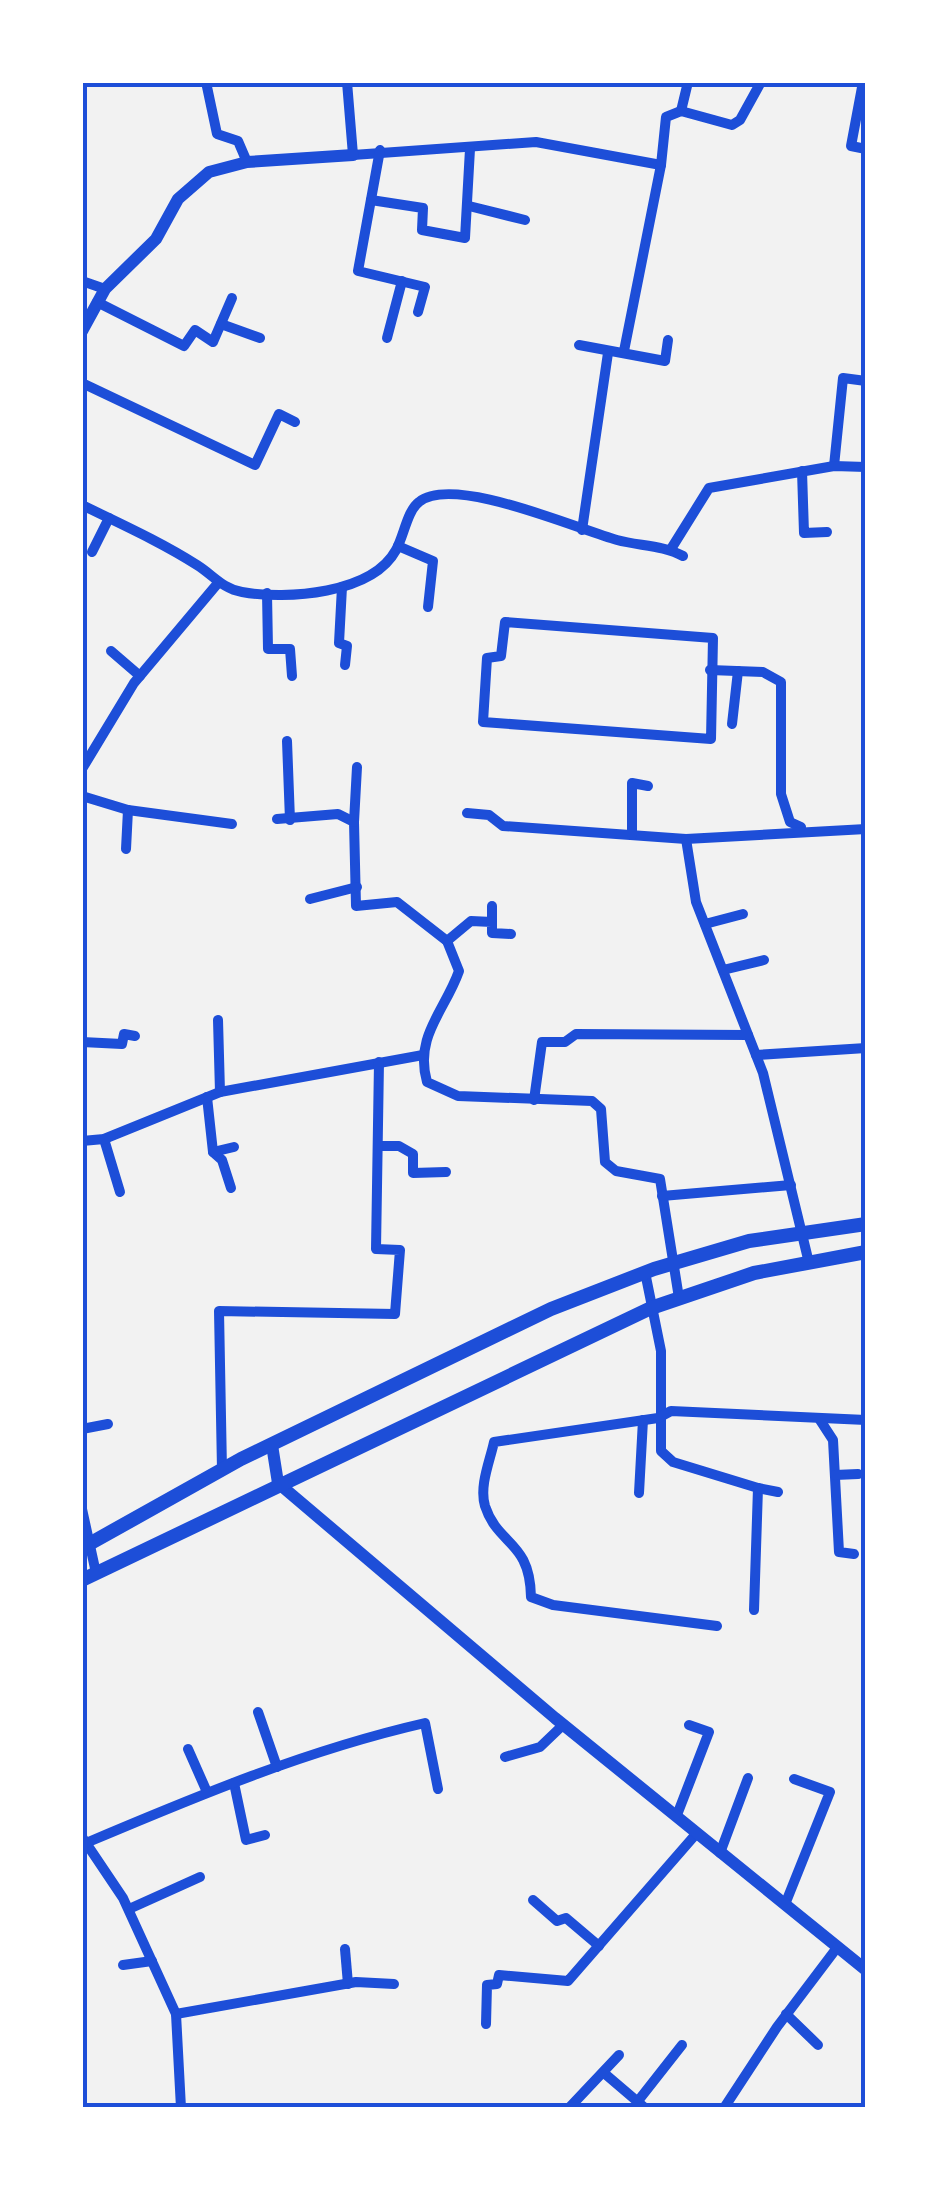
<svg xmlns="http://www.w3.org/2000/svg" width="948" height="2190" font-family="'Space Grotesk',sans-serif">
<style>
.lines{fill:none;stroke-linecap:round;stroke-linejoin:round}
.minor{stroke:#1d4ed8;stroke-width:10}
.tertiary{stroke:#1d4ed8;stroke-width:12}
.secondary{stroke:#1d4ed8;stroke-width:14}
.neatline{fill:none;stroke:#1d4ed8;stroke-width:4}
</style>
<rect width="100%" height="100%" fill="#f2f2f2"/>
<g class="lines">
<g class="minor">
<path d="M206,82l11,52 21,7 9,21"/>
<path d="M347,82l6,73 183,-13 125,23"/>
<path d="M863,82l-12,64 15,3"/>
<path d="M681,111l7,-29"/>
<path d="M380,150l-22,121 67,16 -7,25"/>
<path d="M371,200l52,8 -1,22 43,8 5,-89"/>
<path d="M469,206l56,14"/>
<path d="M82,281l23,8"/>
<path d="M97,302l87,44 11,-16 18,12 19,-44"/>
<path d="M221,324l39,14"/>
<path d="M387,338l15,-57"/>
<path d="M579,345l86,16 3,-21"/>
<path d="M624,351l37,-186 5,-48 15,-6 51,14 8,-5 21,-38"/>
<path d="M82,383l173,82 24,-51 16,8"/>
<path d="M834,466l9,-88 23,3"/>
<path d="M802,471l2,62 23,-1"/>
<path d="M82,505c39,19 79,37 115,60 16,10 26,24 45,27 45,8 130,2 154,-42 8,-14 11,-39 23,-48 34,-28 158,27 198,38 22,6 46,5 66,16"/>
<path d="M582,530l26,-177"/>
<path d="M398,546l35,15 -5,46"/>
<path d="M671,549l38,-61 125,-22 32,1"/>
<path d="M92,552l17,-34"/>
<path d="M342,587l-3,56 8,3 -2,19"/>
<path d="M267,593l1,56h22l2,27"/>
<path d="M505,622l208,16 -2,101 -228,-17 4,-64 14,-2z"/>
<path d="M111,651l29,25"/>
<path d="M710,670l53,2 18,10v112l9,28 11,5"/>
<path d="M732,724l6,-53"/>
<path d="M287,741l3,79"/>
<path d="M82,769l52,-86 84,-100"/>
<path d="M82,796l46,14 104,14"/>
<path d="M467,813l22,2 14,11 183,13 180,-10"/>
<path d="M277,819l61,-5 16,8 2,84 41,-4 50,39 12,30c-14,40 -45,65 -32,111l31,14 134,5 9,8 4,53 11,9 44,8 19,119"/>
<path d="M354,822l3,-55"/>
<path d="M632,835v-52l16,3"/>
<path d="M686,839l10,63 67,171 46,190"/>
<path d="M126,849l2,-39"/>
<path d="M310,899l47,-12"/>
<path d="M492,906v16"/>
<path d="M705,924l38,-10"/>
<path d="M447,941l24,-20 21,1v11l19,1"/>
<path d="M723,970l41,-10"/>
<path d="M218,1020l2,72"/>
<path d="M82,1042l40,2 2,-10 11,2"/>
<path d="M756,1055l110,-7"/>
<path d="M207,1097l6,55 9,8 9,28"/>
<path d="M534,1100l8,-58h23l11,-8 172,1"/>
<path d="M104,1139l16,53"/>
<path d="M82,1141l22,-2 116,-47 203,-37"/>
<path d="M378,1146h21l14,8v19l33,-1"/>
<path d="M213,1152l21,-5"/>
<path d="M662,1196l129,-11"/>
<path d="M645,1272l16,79v100l12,11 85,26 -4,122"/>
<path d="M820,1420l13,20 6,112 15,2"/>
<path d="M82,1429l26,-5"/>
<path d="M222,1470l-3,-159 176,3 5,-64 -24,-1 3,-187"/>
<path d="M835,1475l23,-1"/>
<path d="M758,1488l20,4"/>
<path d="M639,1493l4,-73"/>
<path d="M82,1509l14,64"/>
<path d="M717,1626l-164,-21 -22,-8c-1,-57 -33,-51 -46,-91 -6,-20 5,-45 9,-64l164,-24 13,-7 195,9"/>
<path d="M258,1712l19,55"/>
<path d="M188,1749l19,43"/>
<path d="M505,1757l35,-10 23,-22"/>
<path d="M234,1783l12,57 19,-5"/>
<path d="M677,1815l32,-83 -20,-7"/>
<path d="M82,1837l41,61 53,116 5,94"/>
<path d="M86,1843c111,-47 221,-93 339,-120l13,66"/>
<path d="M720,1853l28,-75"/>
<path d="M533,1900l24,21 9,-3 33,28"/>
<path d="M786,1902l44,-110 -36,-13"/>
<path d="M129,1909l71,-32"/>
<path d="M345,1949l3,35"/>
<path d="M123,1965l29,-4"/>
<path d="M176,2014l180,-32 38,2"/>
<path d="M786,2014l32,31"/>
<path d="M486,2024l1,-39 10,-1 2,-9 69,6 128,-147"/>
<path d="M604,2073l41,35"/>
<path d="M638,2101l44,-56"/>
<path d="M569,2108l50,-53"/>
<path d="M724,2108l53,-81 59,-78"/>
</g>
<g class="tertiary">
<path d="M82,331l23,-42 51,-50 22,-40 31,-27 38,-10 106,-7"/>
<path d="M272,1445l6,38 277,235 311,252"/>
</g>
<g class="secondary">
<path d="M82,1548l159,-89 310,-150 103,-40 95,-28 117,-17"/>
<path d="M82,1580l569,-272 103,-35 112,-21"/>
</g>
</g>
<rect width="948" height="2190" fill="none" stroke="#ffffff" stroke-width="170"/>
<rect x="85" y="85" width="778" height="2020" class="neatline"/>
</svg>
